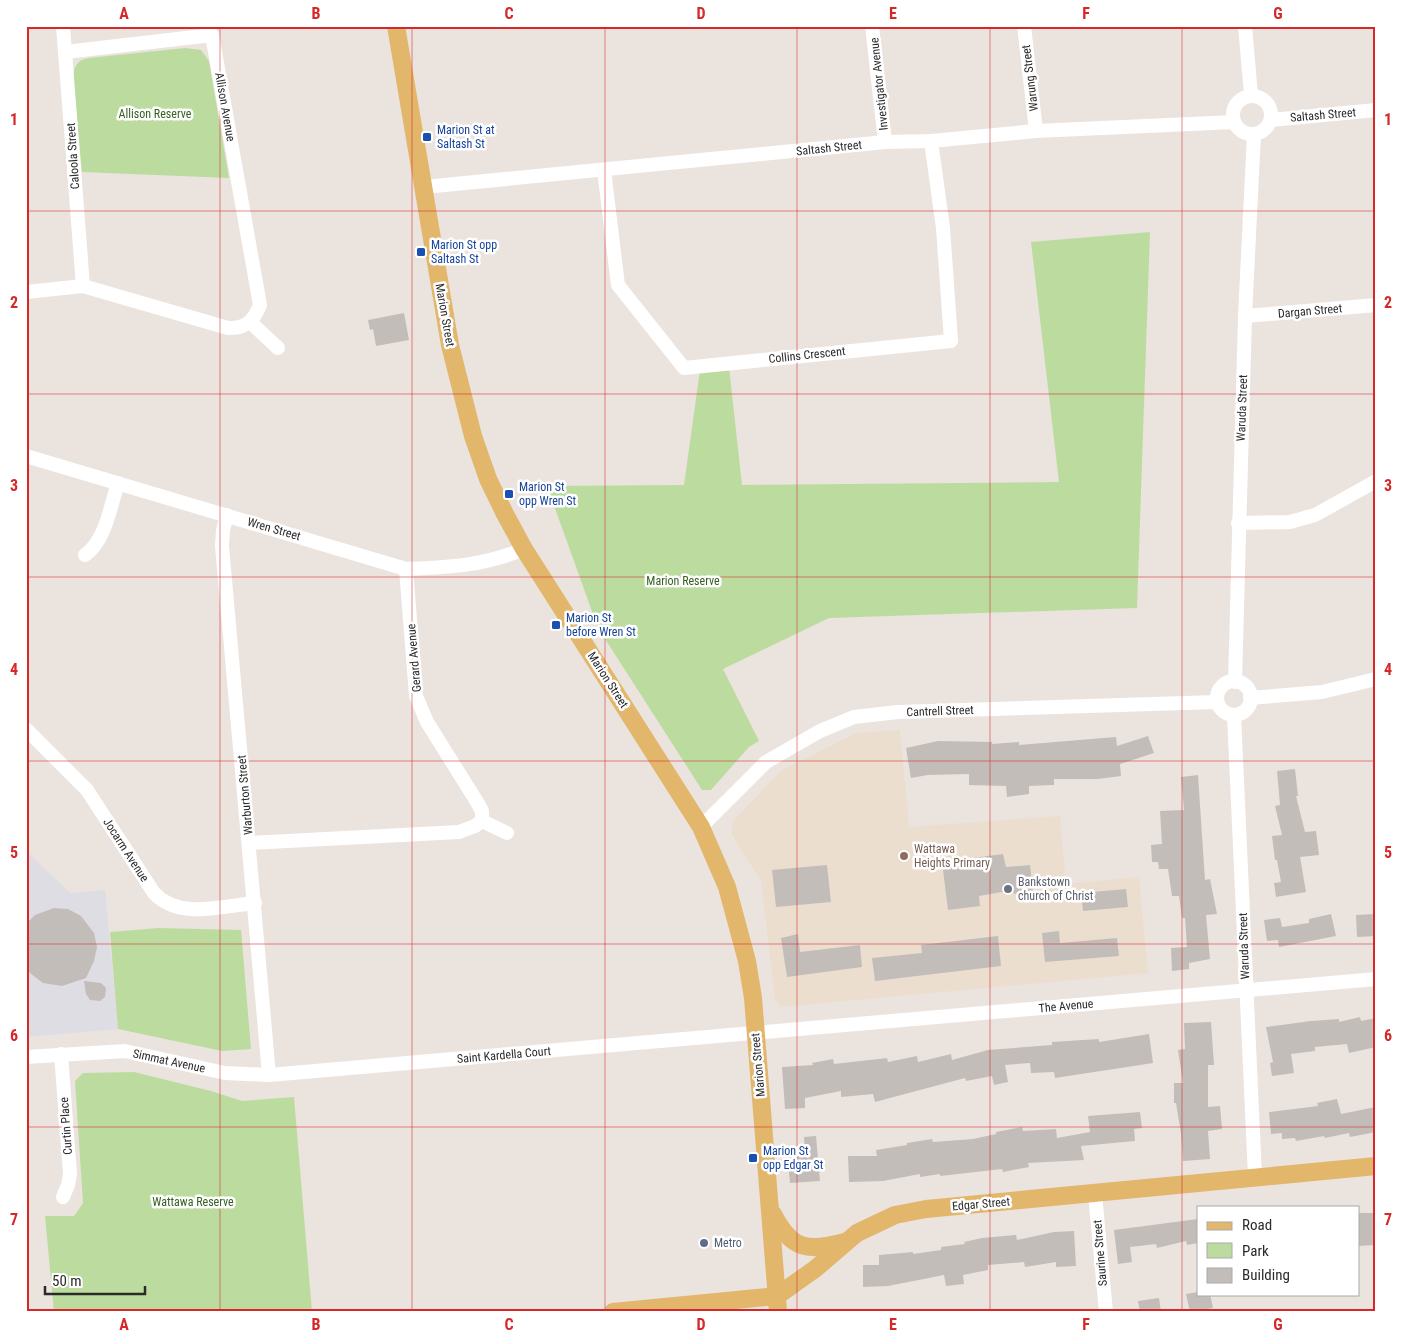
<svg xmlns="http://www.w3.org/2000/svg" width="1402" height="1338" font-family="'Roboto Condensed',sans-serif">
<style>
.industrial{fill:#dedde4}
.education{fill:#ebdecf}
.green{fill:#bcdc9f}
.building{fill:#c3bdba}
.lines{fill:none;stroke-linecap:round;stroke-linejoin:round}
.minor{stroke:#fff;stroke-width:14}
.major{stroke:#e2b66b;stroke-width:18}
.grid{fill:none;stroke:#d62828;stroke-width:1;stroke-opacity:0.55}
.transit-dot{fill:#1a4fb4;stroke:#fff;stroke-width:2}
.education-dot{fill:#8d6e63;stroke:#fff;stroke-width:2}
.worship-dot{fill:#6b7280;stroke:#fff;stroke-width:2}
.service-dot{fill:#5c6f8a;stroke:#fff;stroke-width:2}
.labels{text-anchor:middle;stroke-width:5;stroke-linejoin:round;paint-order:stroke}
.street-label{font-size:12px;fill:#2a2a2a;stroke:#fff}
.park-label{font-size:12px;fill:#376021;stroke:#fff}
.transit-label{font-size:12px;fill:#164399;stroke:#fff;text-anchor:start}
.education-label{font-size:12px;fill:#785e54;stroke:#fff;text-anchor:start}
.worship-label{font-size:12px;fill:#5b616d;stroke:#fff;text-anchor:start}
.service-label{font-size:12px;fill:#4e5e75;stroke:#fff;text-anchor:start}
.neatline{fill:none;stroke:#d62828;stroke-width:2}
.grid-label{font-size:16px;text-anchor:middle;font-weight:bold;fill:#d62828}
</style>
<rect width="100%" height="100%" fill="#ebe3de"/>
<path class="industrial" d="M26,851l44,42 35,-3 13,139 -92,8z"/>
<path class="education" d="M900,730l9,97 151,-11 6,68 73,-7 9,96 -367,34 -6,-8 -14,-118 -29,-46v-13l49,-51 75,-38z"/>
<g class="green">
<path d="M185,48l16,2 8,11 20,117 -147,-6 -9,-95c1,-11 4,-17 16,-19z"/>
<path d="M1150,232l-13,376 -308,10 -106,51 36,72 -10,6 -38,43h-9l-104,-162 -51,-142 137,-1 16,-115 29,-3 13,118 317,-3 -28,-240z"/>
<path d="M158,928l83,2 10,119 -29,2 -104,-22 -8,-97z"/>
<path d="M134,1072l77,19 31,10 52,-4 18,215h-258l-9,-96h29l9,-13 -8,-122 8,-8z"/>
</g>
<g class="building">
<path d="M404,313l5,27 -33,6 -3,-17 -3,1 -2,-10z"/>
<path d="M1148,736l6,17 -34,11 1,12 -23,3h-44v6l-25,1v8l-22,3 -1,-11 -37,-1v-11l-41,1 -17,3 -5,-30 32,-7 54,1v2l27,-2v3l97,-8 1,9z"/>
<path d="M1295,769l3,27h-2l9,36 11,-1 3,24 -19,2 6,35 -30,5 -2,-14 7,-1 -4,-22h-2l-3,-24 10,-1 -7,-29 5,-1 -3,-34z"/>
<path d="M1198,775l7,105 5,-1 7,35 -11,1 4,44 -21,4v6l-17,2 -1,-23 16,-1 -2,-29h-3l-3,-22h-7l-4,-27h-9l-1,-7h-6l-1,-17 11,-1 -2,-33 24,-1 -3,-33z"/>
<path d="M1003,854l3,13 24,-2 3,27 -19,2 -1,-4 -34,6 1,10 -32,4 -6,-48z"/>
<path d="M827,865l4,37 -55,5 -4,-37z"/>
<path d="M1126,889l2,18 -45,4 -2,-18z"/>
<path d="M54,908l14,1 13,7 13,17 3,14 -3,14 -8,17 -24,8 -19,-3 -17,-13v-46l9,-9z"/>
<path d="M1331,914l5,22 -57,11 -1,-7 -11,1 -3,-21 16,-2 2,9 27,-4v-4z"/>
<path d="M1375,914l1,22 -19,1 -1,-22z"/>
<path d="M1059,931l1,12 57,-5 2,18 -74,6 -3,-29z"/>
<path d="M798,934l2,18 60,-7 2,22 -75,10 -6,-39z"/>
<path d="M998,936l3,30 -126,15 -3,-23 50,-5 -1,-8z"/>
<path d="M84,981l17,2 5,5 -1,9 -5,4 -10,-1 -4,-6z"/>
<path d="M1360,1017l1,4 15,-3v29l-27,6 -2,-9 -32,3v4l-24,3 3,19 -22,3 -2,-13 3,-1 -7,-35 45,-6 28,-2v3z"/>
<path d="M1211,1022l3,43h-6v42l12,-1 2,23 -14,2 2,28 -27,2 -2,-27 -5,-31h-2v-20h9l-5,-33 7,-1 -1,-26z"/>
<path d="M1149,1034l4,29 -98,15 -1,-6 -23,1 -1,-10 -25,2 3,17 -14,3 -2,-9 -26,5 -1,-3 -90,24 -2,-8 -32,3v-6l-36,7v10l-20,1 -3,-42 31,-2 -1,-2 21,-4 1,5 53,-6 1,4 29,-6 1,6 33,-8 1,6 36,-10 64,-5v-3l47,-3v3z"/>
<path d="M1337,1099l4,15 35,-7v25l-26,5 -1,-4 -24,5 -1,-2 -28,5 -1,-3 -13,1v-6l-11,1 -2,-22 49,-6 -1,-3z"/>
<path d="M1140,1112l2,16 -8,1 1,12 -54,5 3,14 -56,3 1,4 -26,5 -1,-3 -62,7v-2l-20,3v-3l-37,7 -34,1 -1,-26h29l-1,-6 31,-5v-2l25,-4 1,3 40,-3 23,-5v-2l26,-5 1,4 33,-2 1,9 33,-6 -2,-16z"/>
<path d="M816,1136l4,45 -30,2 -3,-31 18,-1 -1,-14z"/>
<path d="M1358,1213h16l1,32 -17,1z"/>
<path d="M1198,1219v24l-11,2 -1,-4 -29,7 -1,-4 -26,3 2,15 -14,2 -4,-34z"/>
<path d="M1074,1231l2,35 -20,1v-5l-31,5 -1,-5 -36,3v5l-25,5 1,9 -18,2 -2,-11 -56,11 -25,1v-22h16v-10l34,-3v2l28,-4v-3l24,-3 -1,-2 18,-4 34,-3 1,5 37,-8z"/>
<path d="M1198,1292v2h12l3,14 -23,4 -4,-18z"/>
<path d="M1159,1298l2,14h-21l-2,-11z"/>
</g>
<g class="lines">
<g class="minor">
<path d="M63,26l20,260"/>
<path d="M872,26l13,116"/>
<path d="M1024,26l12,105"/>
<path d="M1245,26l6,69"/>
<circle cx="1252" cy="115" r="19"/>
<path d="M1271,120l105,-10"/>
<path d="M604,170l14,115 66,83 267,-27 -8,-113 -12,-87"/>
<path d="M424,187l461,-45 46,-1 105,-10 198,-9"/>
<path d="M26,292l57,-6 145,42c17,1 26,-7 32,-23l-48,-270 -147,17"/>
<path d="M1245,316l131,-11"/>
<path d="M250,322l28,26"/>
<path d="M26,456l380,113c43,-2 77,-3 118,-20"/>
<path d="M227,515l-4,15 -1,16 47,529"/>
<path d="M1238,523l52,-1 25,-7 61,-34"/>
<path d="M85,555c21,-15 25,-48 33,-72"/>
<circle cx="1234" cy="698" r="17"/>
<path d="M1235,682l10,-366 9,-182"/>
<path d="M1250,698l72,-6 54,-13"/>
<path d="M1234,715l21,462"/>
<path d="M26,729l61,61 67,103c25,27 68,13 101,10"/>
<path d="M482,821l25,12"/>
<path d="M701,827l65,-65 54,-31 34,-14 44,-5 319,-10"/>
<path d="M250,843l209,-11 16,-6 7,-5v-10l-5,-9 -50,-80 -11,-26 -10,-127"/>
<path d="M61,1054l9,120 -2,11 -5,12"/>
<path d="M26,1057l99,-6 100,22 44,2 1107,-96"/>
<path d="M1095,1194l11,118"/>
</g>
<g class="major">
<path d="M396,26l54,319 23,91 15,43 17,35 19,35 177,278 26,60 20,74 6,37 25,314"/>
<path d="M773,1214c18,36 35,38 72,28"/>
<path d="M613,1312l164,-16 38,-27 42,-36 38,-18 31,-6 450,-43"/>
</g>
</g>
<path class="grid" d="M220,26v1286M412,26v1286M605,26v1286M797,26v1286M990,26v1286M1182,26v1286M26,211h1350M26,394h1350M26,577h1350M26,761h1350M26,944h1350M26,1127h1350"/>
<g class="transit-dot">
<rect x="422" y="132" width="10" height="10" rx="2.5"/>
<rect x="416" y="247" width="10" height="10" rx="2.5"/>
<rect x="504" y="489" width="10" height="10" rx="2.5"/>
<rect x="551" y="620" width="10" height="10" rx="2.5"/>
<rect x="748" y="1153" width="10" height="10" rx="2.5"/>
</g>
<circle class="education-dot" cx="904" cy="856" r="5"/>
<circle class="worship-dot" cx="1008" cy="889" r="5"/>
<circle class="service-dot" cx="704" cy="1243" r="5"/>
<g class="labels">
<g class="street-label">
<text transform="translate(1030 78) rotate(-97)" y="4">Warung Street</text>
<text transform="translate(879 84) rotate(-96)" y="4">Investigator Avenue</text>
<text transform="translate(225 107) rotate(80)" y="4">Allison Avenue</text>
<text transform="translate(1323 115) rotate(-5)" y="4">Saltash Street</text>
<text transform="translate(829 148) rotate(-6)" y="4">Saltash Street</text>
<text transform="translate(73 156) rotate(-94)" y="4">Caloola Street</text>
<text transform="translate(1310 311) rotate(-5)" y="4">Dargan Street</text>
<text transform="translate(445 315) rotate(80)" y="4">Marion Street</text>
<text transform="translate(807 355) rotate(-6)" y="4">Collins Crescent</text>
<text transform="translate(1242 408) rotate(-88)" y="4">Waruda Street</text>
<text transform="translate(274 529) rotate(16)" y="4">Wren Street</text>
<text transform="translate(414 658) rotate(-95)" y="4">Gerard Avenue</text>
<text transform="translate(608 680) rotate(57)" y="4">Marion Street</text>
<text transform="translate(940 711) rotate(-2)" y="4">Cantrell Street</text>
<text transform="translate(245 795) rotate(-95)" y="4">Warburton Street</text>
<text transform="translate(126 850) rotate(57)" y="4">Jocarm Avenue</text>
<text transform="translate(1244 946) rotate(-92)" y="4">Waruda Street</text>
<text transform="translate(1066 1006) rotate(-5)" y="4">The Avenue</text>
<text transform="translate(504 1055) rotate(-5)" y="4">Saint Kardella Court</text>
<text transform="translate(169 1061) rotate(12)" y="4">Simmat Avenue</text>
<text transform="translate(758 1065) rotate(-95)" y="4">Marion Street</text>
<text transform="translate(66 1126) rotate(-94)" y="4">Curtin Place</text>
<text transform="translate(981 1204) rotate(-5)" y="4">Edgar Street</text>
<text transform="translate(1100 1253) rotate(-95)" y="4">Saurine Street</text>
</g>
<g class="park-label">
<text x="155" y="118">Allison Reserve</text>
<text x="683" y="585">Marion Reserve</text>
<text x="193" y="1206">Wattawa Reserve</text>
</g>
<g class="transit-label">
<text x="437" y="134">Marion St at<tspan x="437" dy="14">Saltash St</tspan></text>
<text x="431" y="249">Marion St opp<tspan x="431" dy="14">Saltash St</tspan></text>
<text x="519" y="491">Marion St<tspan x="519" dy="14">opp Wren St</tspan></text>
<text x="566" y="622">Marion St<tspan x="566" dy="14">before Wren St</tspan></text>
<text x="763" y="1155">Marion St<tspan x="763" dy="14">opp Edgar St</tspan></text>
</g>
<g class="education-label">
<text x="914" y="853">Wattawa<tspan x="914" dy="14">Heights Primary</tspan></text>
</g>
<g class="worship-label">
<text x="1018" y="886">Bankstown<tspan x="1018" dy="14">church of Christ</tspan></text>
</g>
<g class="service-label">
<text x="714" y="1247">Metro</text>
</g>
</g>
<rect width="1402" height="1338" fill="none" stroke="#ffffff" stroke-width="55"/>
<rect x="1197" y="1206" width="162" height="90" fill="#ffffff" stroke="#aaaaaa"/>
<rect x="1207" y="1222" width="25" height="8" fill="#e2b66b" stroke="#aaaaaa"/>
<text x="1242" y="1230" font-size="15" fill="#2a2a2a">Road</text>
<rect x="1207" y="1243" width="25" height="15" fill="#bcdc9f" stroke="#aaaaaa"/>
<text x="1242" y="1256" font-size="15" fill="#2a2a2a">Park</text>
<rect x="1207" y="1268" width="25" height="15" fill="#c3bdba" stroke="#aaaaaa"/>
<text x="1242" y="1280" font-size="15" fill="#2a2a2a">Building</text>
<path d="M45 1286v8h100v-8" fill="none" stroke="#2a2a2a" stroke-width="2.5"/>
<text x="52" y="1286" font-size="15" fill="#2a2a2a" stroke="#ffffff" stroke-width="4" paint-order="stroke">50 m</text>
<rect x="28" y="28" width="1346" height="1282" class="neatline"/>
<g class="grid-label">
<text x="124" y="19">A</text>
<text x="316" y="19">B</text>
<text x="509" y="19">C</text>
<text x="701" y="19">D</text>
<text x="893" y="19">E</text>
<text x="1086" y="19">F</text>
<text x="1278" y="19">G</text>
<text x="14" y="125">1</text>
<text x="1388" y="125">1</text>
<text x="14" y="308">2</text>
<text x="1388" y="308">2</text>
<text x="14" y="491">3</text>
<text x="1388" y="491">3</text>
<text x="14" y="675">4</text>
<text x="1388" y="675">4</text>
<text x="14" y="858">5</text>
<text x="1388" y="858">5</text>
<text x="14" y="1041">6</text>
<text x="1388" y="1041">6</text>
<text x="14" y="1225">7</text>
<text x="1388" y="1225">7</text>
<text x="124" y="1330">A</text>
<text x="316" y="1330">B</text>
<text x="509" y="1330">C</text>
<text x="701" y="1330">D</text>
<text x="893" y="1330">E</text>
<text x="1086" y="1330">F</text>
<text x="1278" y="1330">G</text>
</g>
</svg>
